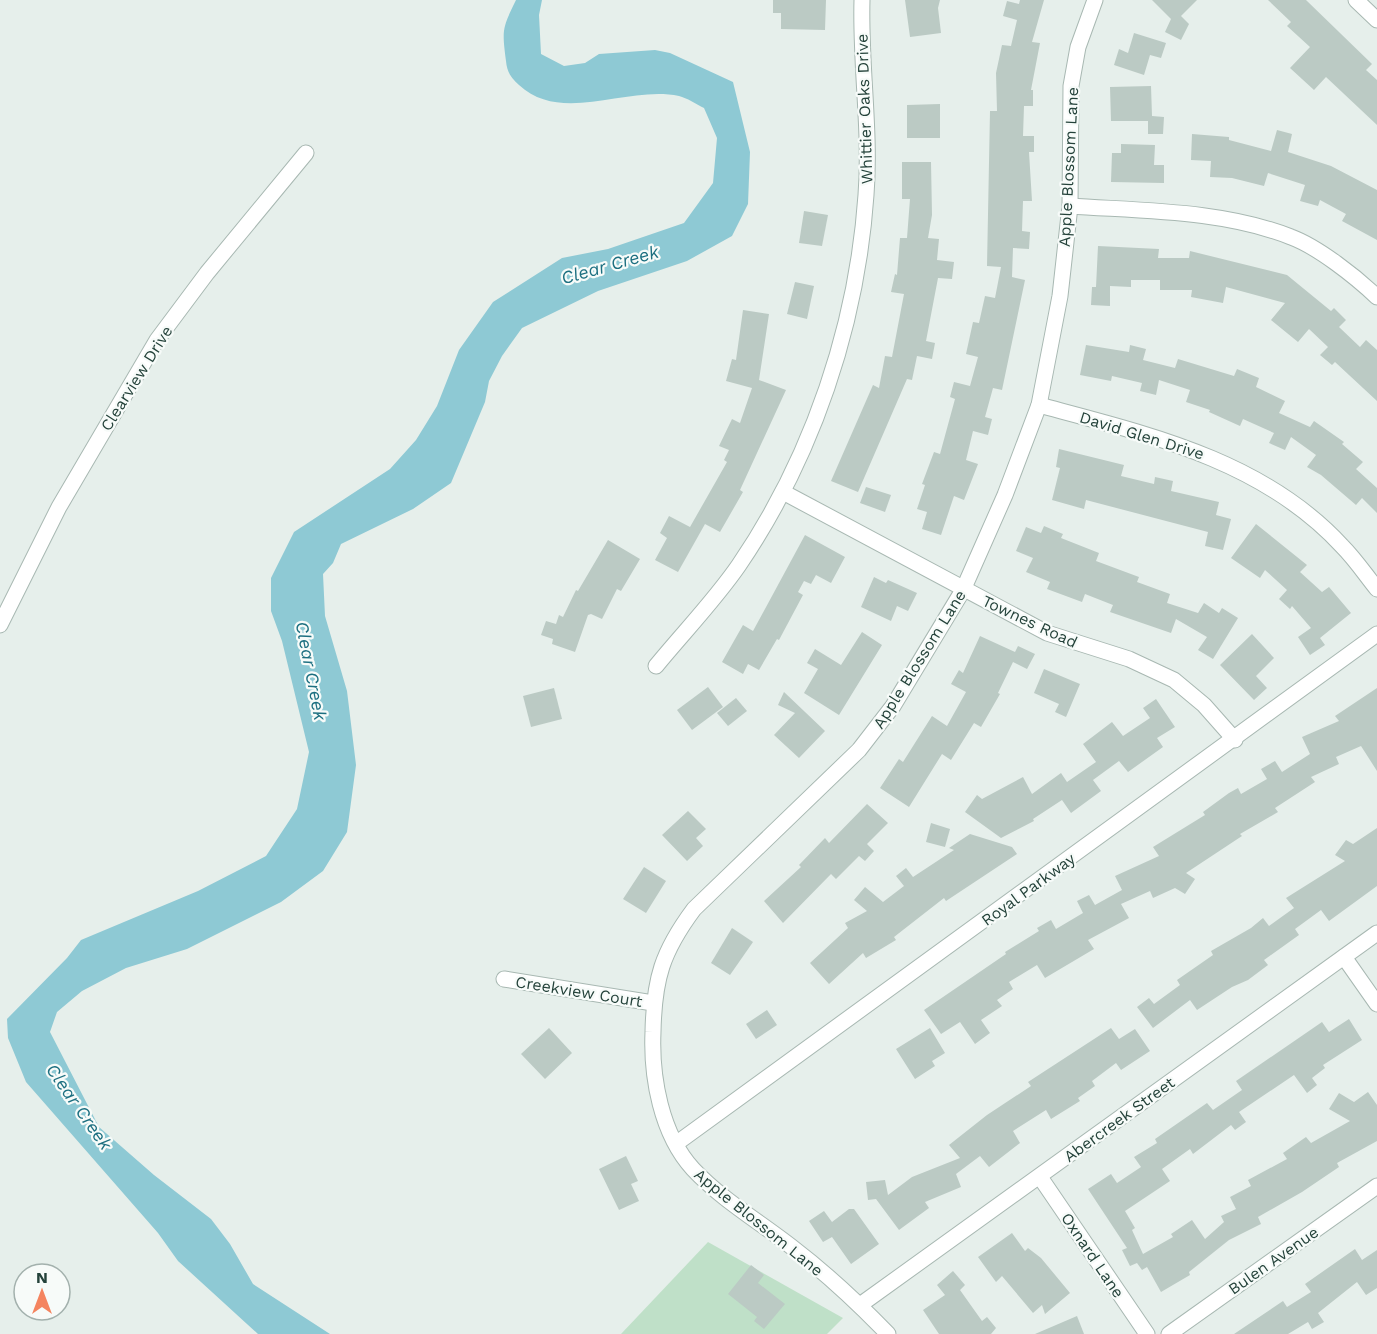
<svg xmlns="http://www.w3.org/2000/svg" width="1377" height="1334" font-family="'Work Sans',sans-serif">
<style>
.green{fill:#bfe0c8}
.water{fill:#8ec9d4}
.building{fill:#bbcac4}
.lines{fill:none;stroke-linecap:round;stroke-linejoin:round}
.street-casing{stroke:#a8b8b2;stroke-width:17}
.street{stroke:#fff;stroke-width:15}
.labels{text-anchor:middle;stroke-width:4.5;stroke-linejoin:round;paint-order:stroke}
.street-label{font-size:16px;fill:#24423a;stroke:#f7fbf9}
.water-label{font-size:18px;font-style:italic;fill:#1c6f80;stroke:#f7fbf9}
</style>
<rect width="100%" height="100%" fill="#e6efeb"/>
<path class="green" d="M708,1242l135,76 -16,16h-206z"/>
<path class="water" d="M516,0h26l-3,15 2,39 23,12 21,-3 14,-9 56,-4 15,3 63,29 17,70 -2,52 -16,32 -45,25 -89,30 -76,37 -20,28 -13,25 -4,21 -34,81 -38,26 -72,35 -8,19 -10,11 2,42 22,75 9,74 -9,67 -24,39 -42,31 -94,47 -61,19 -44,23 -25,21 -7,20 49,95 55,48 57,44 19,25 23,40 77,50h-72l-80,-73 -20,-28 -132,-151 -18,-44 -1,-19 60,-61 14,-18 117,-49 68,-35 31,-47 12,-57 -27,-111 -11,-30v-33l23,-46 96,-63 26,-29 21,-34 22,-56 34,-48 69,-44 46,-9 76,-26 29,-40 4,-45 -13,-30c-8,-4 -17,-10 -25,-12 -52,-11 -117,29 -160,-11 -8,-7 -12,-13 -13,-24 -4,-32 -4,-32 10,-61z"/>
<g class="building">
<path d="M773,0h53l-1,30 -44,-1v-16h-8z"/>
<path d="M905,0h35l-2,8 3,25 -31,4z"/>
<path d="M1020,0h24l-12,42 8,1 -9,47h2v16h-9l-1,30h11v16h-5l3,49h-9l-1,30 8,1 -1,17 -16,-1 -1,29 13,3 -23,110 -9,-2 -8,29 7,2 -4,16 -15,-4 -7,29 12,4 -14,36 -10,-4 -13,39 -19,-6 5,-17 -10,-3 8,-24 -3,-1 12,-32 6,2 15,-55 -5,-2 4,-15 16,4 8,-29 -12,-3 7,-32 6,1 6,-27 10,2 6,-31 -14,-1 3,-155h7l-1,-38 6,-28 9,1 6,-26 -14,-4 4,-15 12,3z"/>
<path d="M1152,0h45l-16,16 8,8 -8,16 -16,-8 6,-13z"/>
<path d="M1268,0h38l66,64 -6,6 11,10v45l-51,-48 -12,13 -24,-22 20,-21 -23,-21 4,-4z"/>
<path d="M1134,33l32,10 -5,15 -11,-3 -6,20 -30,-10 5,-16 9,4z"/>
<path d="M1151,86l1,30 12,1 -1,17h-15v-13h-37l-1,-34z"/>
<path d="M940,104v34h-33v-33z"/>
<path d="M1277,130l15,4 -4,18 43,14 46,24v50l-35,-19 4,-7 -26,-14 -2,6 -18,-5 5,-16 -37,-12 -4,13 -32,-8 -22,-1 1,-16 -20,-1 1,-26 37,3v3l42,11z"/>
<path d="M1121,144l34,1 -1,20h10v18l-53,-1 1,-29h9z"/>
<path d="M902,162h29l1,53 -4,23 11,1 -2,21 17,2 -2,17 -14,-1 -12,63 9,2 -3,16 -15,-3 -5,24 -5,-1 -49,113 -27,-11 42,-96 6,3 6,-32 7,1 12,-63 -13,-2 4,-18 2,1 3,-37h7l3,-39h-8z"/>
<path d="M804,211l24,4 -6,31 -23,-3z"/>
<path d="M1098,246l61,3 -1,9h31l1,-7 97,24 44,36 3,-3 12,12 -7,7 21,20 6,-7 11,10v51l-42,-39 -3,3 -12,-10 8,-8 -19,-18 -11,13 -27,-22 14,-17 -59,-16 -3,16 -32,-6 1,-7h-32v-10h-29v7l-21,-1v20l-19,-1 1,-18h4z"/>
<path d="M795,282l19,4 -7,33 -20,-5z"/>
<path d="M743,310l26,4 -10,66 27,10 -46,100 3,2 -23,40 -15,-8 -27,48 -23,-12 12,-22 -7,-5 9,-17 21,11 37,-65 -3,-2 5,-10 -10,-4 13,-27 8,4 12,-35 -26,-7 6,-22 4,1z"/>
<path d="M1086,345l43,7 1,-7 16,4 -3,11 32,8 3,-9 56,17 3,-7 22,9 -3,9 29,14 -6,12 31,14 4,-6 30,21 -2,2 21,18 -7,7 21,19v25l-15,-15 -6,7 -35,-30 -14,-8 9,-12 -25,-18 -6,13 -16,-7 5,-10 -31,-14 -3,7 -31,-14 1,-2 -24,-8 4,-12 -31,-10 -3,15 -16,-4 2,-8 -30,-7 -1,5 -31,-6z"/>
<path d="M1059,449l65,16 -3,11 33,8 1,-7 18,4 -2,10 48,11 -3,13 15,4 -8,31 -18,-4 3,-14 -122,-32 -2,9 -32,-9 8,-32 -4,-1z"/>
<path d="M866,487l25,8 -6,17 -25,-9z"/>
<path d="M1256,524l51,41 -7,7 22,20 7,-5 22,26 -31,25 5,7 -15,10 -12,-18 13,-9 -19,-22 -2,3 -11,-10 8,-9 -22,-20 -5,8 -29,-20z"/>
<path d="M1044,526l19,8 -2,4 38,15 -3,8 43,16 -2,5 33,12 -3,9 31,10 6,-10 15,10 3,-5 16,10 -25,41 -15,-9 9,-13 -31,-18 -5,14 -61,-21 3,-7 -28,-11 -3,8 -35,-13 3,-7 -24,-10 7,-14 -17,-7 10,-24 15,6z"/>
<path d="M805,535l40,22 -14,26 -15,-8 -5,9 -7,-3 -6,11 5,3 -24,45 -2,-1 -18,31 -11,-6 -5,10 -21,-12 21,-37 10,6z"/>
<path d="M608,540l32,19 -19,32 -4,-2 -15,30 -11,-5 -3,1 -13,37 -23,-8 1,-5 -12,-4 5,-14 10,3 3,-9 4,2 13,-27 2,1z"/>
<path d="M874,577l12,6 2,-3 29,13 -9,18 -11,-5 -6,15 -30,-14z"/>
<path d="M862,632l20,13 -43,70 -35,-22 14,-24 -11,-6 8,-14 26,16z"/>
<path d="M1252,634l22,24 -18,18 11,12 -13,12 -34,-35z"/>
<path d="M980,636l35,16 3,-6 17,8 -8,15 -14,-7 -15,31 2,1 -19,33 -7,-4 -23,37 -9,-6 -33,53 -29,-19 19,-29 4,3 29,-46 15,10 19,-34 -15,-8 8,-14 4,3z"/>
<path d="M1044,669l36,15 -14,33 -11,-5 4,-8 -25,-11z"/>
<path d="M708,687l15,20 -31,23 -15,-20z"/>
<path d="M554,688l8,31 -31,8 -8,-31z"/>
<path d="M1377,688v83l-16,-25 -25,11 3,7 -28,13 4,5 -40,26 3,4 -38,22 2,2 -56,37 9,6 -10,15 -10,-6 -22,10 -3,-7 -29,13 8,14 -41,22 6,9 -49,29 -8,-13 -28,17 4,7 -16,11 5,6 -21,14 9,13 -15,11 -15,-22 -19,12 -17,-24 82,-56 -1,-2 34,-21 -2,-3 14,-8 5,9 27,-16 -6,-12 12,-6 6,10 27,-15 -7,-14 44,-20 -6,-9 52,-32 -2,-3 26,-19 9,-5 3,6 26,-15 -6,-10 14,-8 7,11 28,-18 -8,-17 37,-16 -4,-5z"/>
<path d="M784,692l41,39 -26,27 -25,-23 21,-22 -17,-8z"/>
<path d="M736,698l11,13 -19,15 -11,-13z"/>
<path d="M1156,699l19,28 -18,11 6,9 -35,25 -9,-11 -26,19 8,11 -30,22 -9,-13 -29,19 1,2 -33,17 -36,-26 12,-17 5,4 41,-22 9,17 29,-21 6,9 29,-20 -13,-18 29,-22 11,14 27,-18 -7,-10z"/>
<path d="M867,804l21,19 -21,21 7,7 -9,10 -6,-5 -23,23 -5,-5 -48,49 -19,-22 37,-34 -2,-2 26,-27 4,5z"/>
<path d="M688,811l18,18 -10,9 7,8 -16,15 -25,-26z"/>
<path d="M931,823l19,6 -5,18 -19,-5z"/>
<path d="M1377,828v58l-48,35 -8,-11 -26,19 4,6 -35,25 4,5 -20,15 -16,7 -35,23 -7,-10 -37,28 -16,-21 12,-9 5,6 26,-19 -3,-5 36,-25 -2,-4 40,-23 12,-10 6,8 25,-18 -8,-10 59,-37 -10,-6 11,-15 7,4z"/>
<path d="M970,834l42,13 5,7 -71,47 -2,-3 -50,39 2,3 -30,18 -3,-5 -34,31 -19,-21 38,-35 -3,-5 22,-12 -13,-11 11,-13 18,15 21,-16 -8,-10 10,-8 7,9 41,-27 -5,-2z"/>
<path d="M644,867l22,14 -20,32 -23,-14z"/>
<path d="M732,928l21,14 -23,33 -19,-12z"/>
<path d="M767,1010l10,15 -21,14 -10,-15z"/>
<path d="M1349,1019l13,21 -39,25 2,3 -13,10 5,7 -10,8 -13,-18 -55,37 7,10 -11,8 -4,-5 -38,29 -3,-5 -28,20 8,12 -45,30 10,17 -3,2 11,24 30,-17 -2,-3 21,-14 13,19 19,-17 -3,-6 15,-7 -6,-12 21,-11 -3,-6 39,-21 -4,-6 23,-16 5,6 39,-22 -21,-12 10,-16 15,9 14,-10 9,13v36l-40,22 2,4 -37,25 -44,25 3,7 -32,16 -40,32 1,3 -29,17 -14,-25 -5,3 -5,-7 -7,3 -8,-16 5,-2 -39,-59 23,-15 6,9 24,-16 -7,-10 23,-14 -2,-4 52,-36 6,7 29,-20 -6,-9 86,-59 7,10z"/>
<path d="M549,1028l23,25 -27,26 -24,-25z"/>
<path d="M930,1028l15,25 -13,8 3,5 -20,13 -19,-30z"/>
<path d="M1111,1028l8,11 16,-10 15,22 -29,19 -5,-7 -24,18 3,5 -17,12 2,3 -29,18 -5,-9 -33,21 7,12 -31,24 -9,-11 -24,18 5,13 -36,15 4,6 -30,22 -23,-31 -8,1 -2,-18 19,-2 3,15 24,-18 48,-19 -11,-13 38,-30 44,-29 -3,-4z"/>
<path d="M626,1156l12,25 -7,3 8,17 -20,9 -20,-41z"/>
<path d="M849,1209h5l25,35 -28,20 -19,-27 -9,5 -14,-21 15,-10 8,11z"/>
<path d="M1012,1233l13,18 3,-3 13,10 29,35 -25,21 -3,-9 -9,8 -31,-37 -6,6 -18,-25z"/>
<path d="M1355,1249l7,11 15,-10v38l-11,7 -9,-13 -39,31 6,9 -12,7 -4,-7 -20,12h-54l49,-33 4,6 24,-15 -6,-8z"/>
<path d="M751,1265l13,10 -6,8 27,21 -21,25 -10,-8 3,-4 -29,-23z"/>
<path d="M953,1271l12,14 -5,5 22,31 5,-4 9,11 -5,6h-52l-16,-24 22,-15 -8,-10z"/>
<path d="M1077,1316l7,18h-49z"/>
</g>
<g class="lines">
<g class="street-casing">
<g id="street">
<path d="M1356,0l21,20"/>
<path d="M1070,206c72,5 153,4 221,31 27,10 65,40 86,60"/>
<path d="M1039,405c108,29 224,55 303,141 13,13 23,28 35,43"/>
<path d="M783,492l264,141 82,26 45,21 30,25 31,35"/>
<path d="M0,625l59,-118 98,-167 50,-67 99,-120"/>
<path d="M656,666c27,-33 59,-66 83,-101 74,-109 118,-240 127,-370 5,-65 -6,-130 -4,-195"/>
<path d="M1344,957l33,47"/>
<path d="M504,979l149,24"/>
<path d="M677,1143l700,-509"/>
<path d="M1040,1177l107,157"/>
<path d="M860,1305l517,-372"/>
<path d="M888,1334c-30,-31 -61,-60 -95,-86 -33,-26 -71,-48 -100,-79 -32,-35 -42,-92 -40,-137 1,-53 9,-80 41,-123l165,-159 34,-44 70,-116 42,-95 34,-90 21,-109 10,-90 1,-120 7,-39 17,-47"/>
<path d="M1169,1334l208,-148"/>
</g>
</g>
<use href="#street" class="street"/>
</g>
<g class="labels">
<g class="street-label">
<text transform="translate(864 109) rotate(-92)" y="6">Whittier Oaks Drive</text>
<text transform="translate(1068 167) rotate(-87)" y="6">Apple Blossom Lane</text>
<text transform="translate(136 378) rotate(-58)" y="6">Clearview Drive</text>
<text transform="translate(1142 435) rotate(17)" y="6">David Glen Drive</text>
<text transform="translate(1030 621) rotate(25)" y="6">Townes Road</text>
<text transform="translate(919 659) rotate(-58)" y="6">Apple Blossom Lane</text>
<text transform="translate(1028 889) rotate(-36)" y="6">Royal Parkway</text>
<text transform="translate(579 991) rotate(9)" y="6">Creekview Court</text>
<text transform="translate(1119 1119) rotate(-36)" y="6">Abercreek Street</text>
<text transform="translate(759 1222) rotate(39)" y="6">Apple Blossom Lane</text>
<text transform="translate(1093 1255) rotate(56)" y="6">Oxnard Lane</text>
<text transform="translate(1273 1260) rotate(-35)" y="6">Bulen Avenue</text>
</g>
<g class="water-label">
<text transform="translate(610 265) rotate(-16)" y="6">Clear Creek</text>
<text transform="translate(311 671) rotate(79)" y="6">Clear Creek</text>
<text transform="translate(79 1107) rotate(55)" y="6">Clear Creek</text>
</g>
</g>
<g transform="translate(42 1292)"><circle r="28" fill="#f7fbf9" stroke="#a3b1ad" stroke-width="1.5"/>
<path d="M0-4.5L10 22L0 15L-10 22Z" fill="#f4845f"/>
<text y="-9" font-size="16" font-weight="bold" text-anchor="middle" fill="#24423a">N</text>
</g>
</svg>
